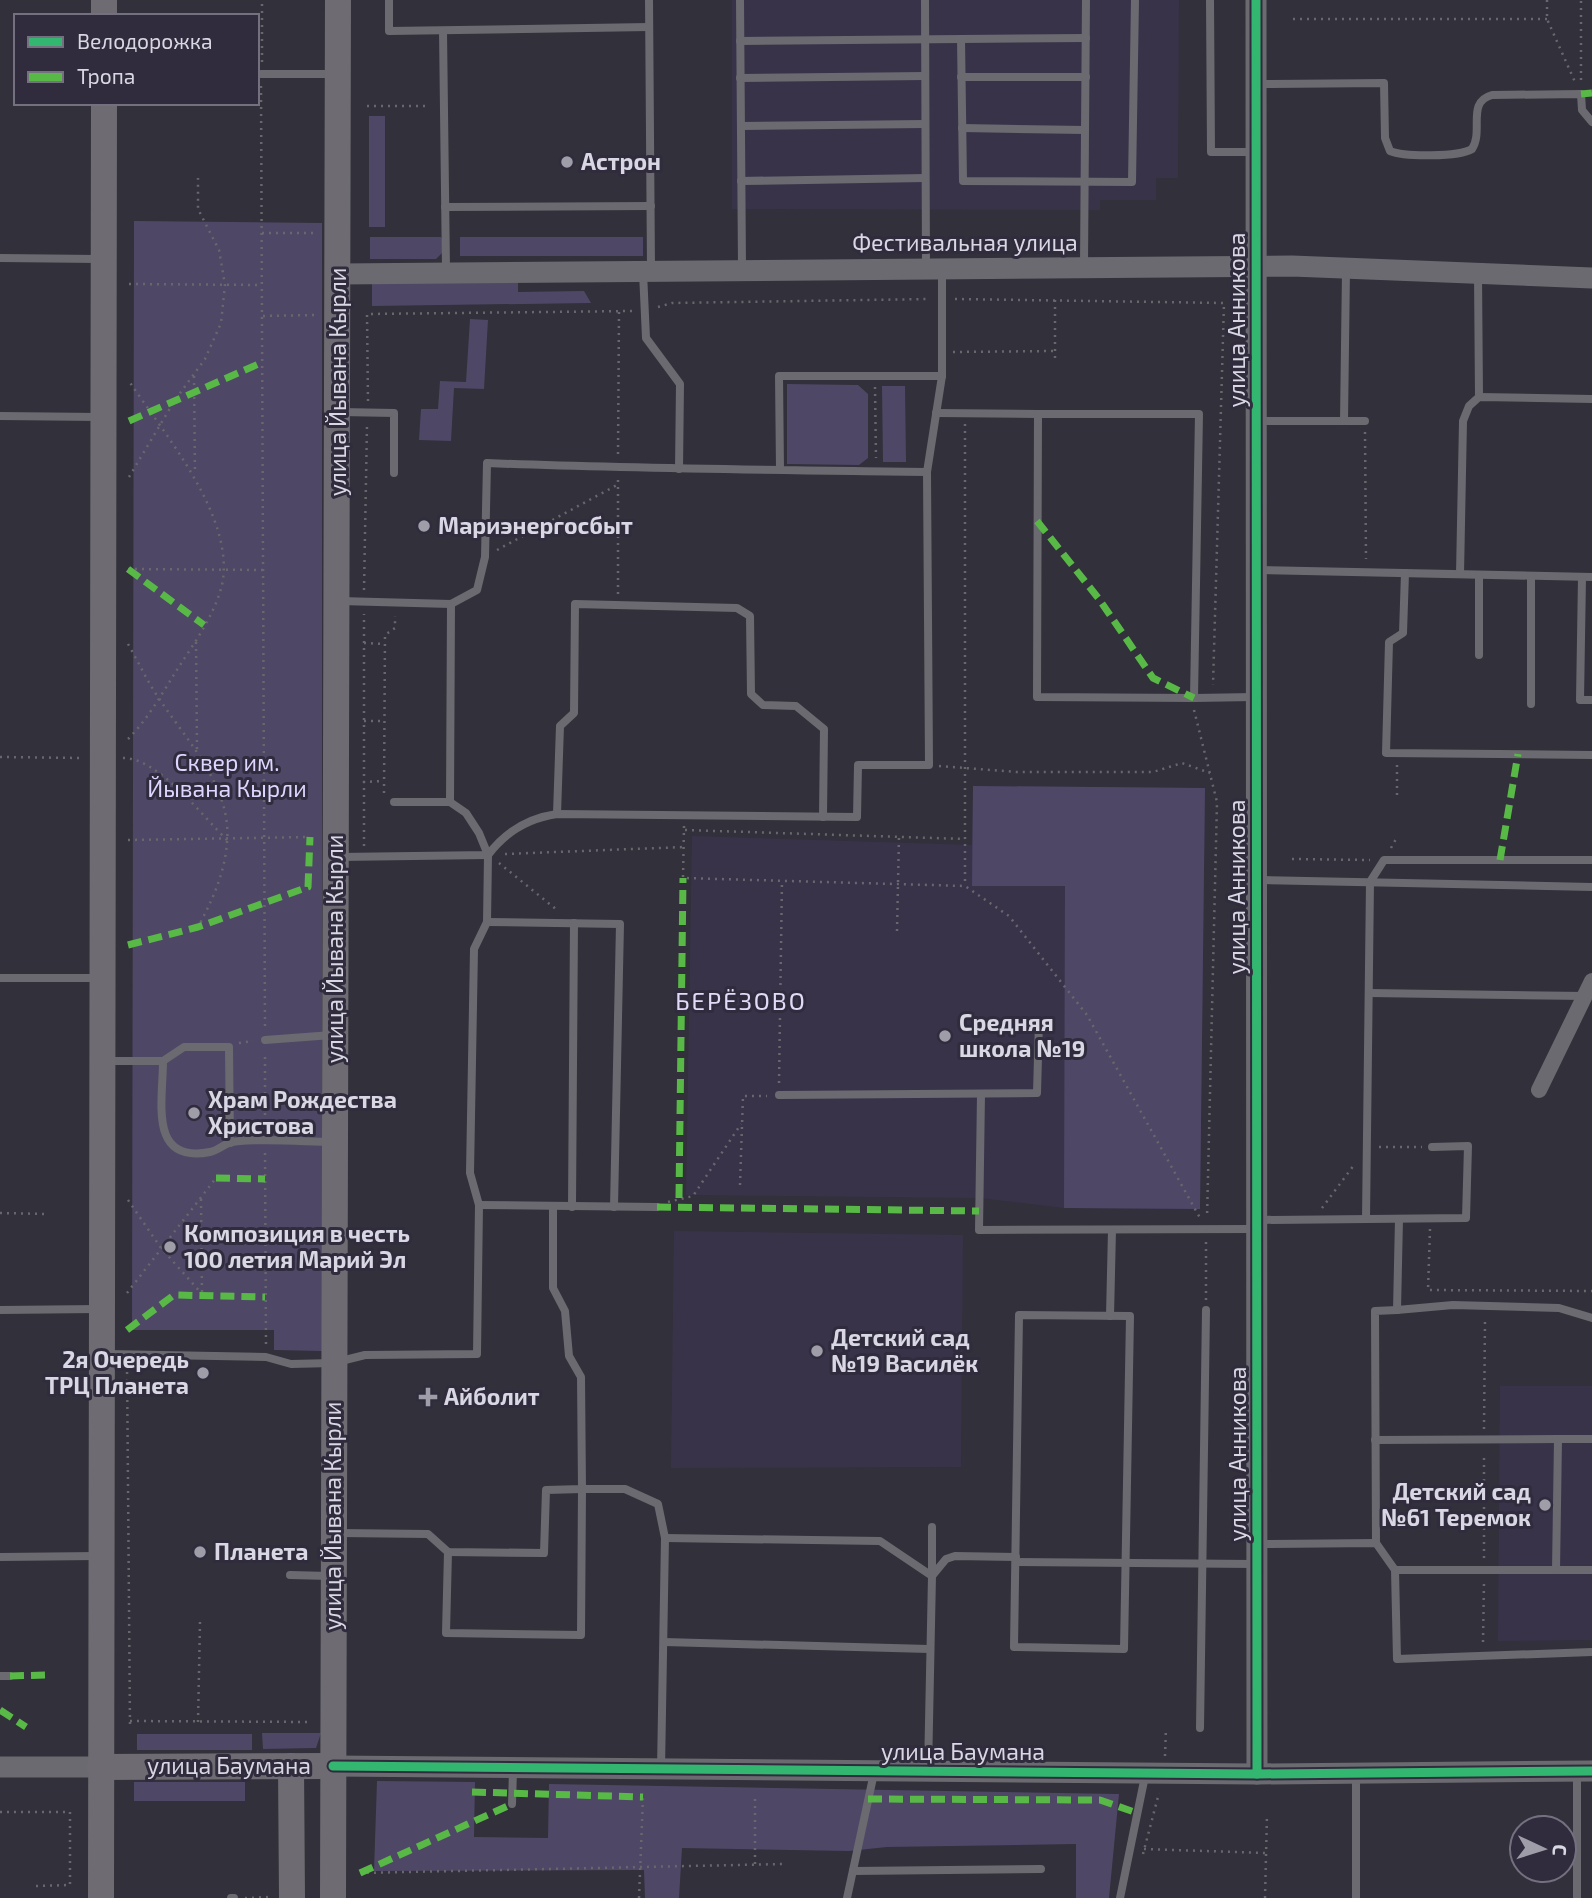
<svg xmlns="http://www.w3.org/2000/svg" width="1592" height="1898" font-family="'Exo 2',sans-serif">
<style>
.built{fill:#39334a}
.green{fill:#4f4766}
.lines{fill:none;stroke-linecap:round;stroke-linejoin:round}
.path{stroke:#69676d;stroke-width:2.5;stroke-dasharray:2 5;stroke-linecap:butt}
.service{stroke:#6b6a70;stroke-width:8}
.minor{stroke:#6b6a70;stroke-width:16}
.tertiary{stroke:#6b6a70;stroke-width:21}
.primary{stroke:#6e6c72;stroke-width:26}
.quiet{stroke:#58b947;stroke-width:7;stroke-dasharray:14 7;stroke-linecap:butt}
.cycleway-casing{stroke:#302c3e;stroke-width:13}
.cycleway{stroke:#33b770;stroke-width:9}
.poi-dot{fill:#9f9da8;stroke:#302c3e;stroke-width:2.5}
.labels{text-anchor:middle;stroke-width:6;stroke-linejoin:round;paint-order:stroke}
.poi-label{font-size:23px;font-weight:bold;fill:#d9d7e3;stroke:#302c3e;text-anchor:start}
.street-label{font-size:23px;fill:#d9d7e3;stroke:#302c3e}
.park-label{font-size:23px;fill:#dfd6ff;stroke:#302c3e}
.neighbourhood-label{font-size:24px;letter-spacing:2px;fill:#e1dbf8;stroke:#302c3e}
</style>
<rect width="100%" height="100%" fill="#32303a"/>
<g class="built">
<path d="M732,0h447l-1,178h-22v22h-56v10l-368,-1z"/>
<path d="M973,786l232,2 -5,421 -136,-1 -85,-10 -293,-3 6,-359 280,9z"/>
<path d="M674,1231l289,4 -2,232 -290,1z"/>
<path d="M1500,1386h92v254l-94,1z"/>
</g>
<g class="green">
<rect x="369" y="116" width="16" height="111"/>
<path d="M134,221l188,2v1128l-48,-1v-20h-142z"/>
<path d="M370,237h71l3,4 -2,12 -6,6h-66z"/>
<rect x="460" y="237" width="183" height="19"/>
<path d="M518,280v12l66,-1 7,12 -219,3v-24z"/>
<path d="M470,319l18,1 -4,69 -30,-1 -3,53 -32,-1 2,-31h17l2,-28 26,1z"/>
<path d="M787,384l71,1 10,9v64l-9,7 -72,-1z"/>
<path d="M882,386h23l1,76h-23z"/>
<path d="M973,786l232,2 -5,421 -136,-1 1,-322h-93z"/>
<path d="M262,1733h59l-5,15 -53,1z"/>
<rect x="137" y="1734" width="115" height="16"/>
<path d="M377,1781l98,1 -1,55 74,1 1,-54 570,10 -10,104h-33v-54l-189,3 -38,4 -167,-3 -3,50h-34l-1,-28 -270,1z"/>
<rect x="134" y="1782" width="111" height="19"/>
</g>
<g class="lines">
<g class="path">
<path d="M1547,0v19l28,63"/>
<path d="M1293,19h254"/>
<path d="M262,62v-62"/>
<path d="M1581,80v-80"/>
<path d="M261,86l4,942"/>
<path d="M367,106h63"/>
<path d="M262,233h53"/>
<path d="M129,284l133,1"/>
<path d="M955,299l269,4 -11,382"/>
<path d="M1055,300v61"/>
<path d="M658,307l14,-4 258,-4"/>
<path d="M263,316l52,-1"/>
<path d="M953,352l102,-1"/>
<path d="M194,376l1,98"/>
<path d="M875,387l1,71"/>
<path d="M368,401l-1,-87 267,-3"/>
<path d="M965,424v462"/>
<path d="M1365,432l1,127"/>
<path d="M618,454l1,-143"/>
<path d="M129,477l46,-77 30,-41 16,-36 4,-38 -6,-35 -21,-41v-31"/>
<path d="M497,550l120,-65"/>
<path d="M128,569l136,1"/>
<path d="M364,590l3,-165"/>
<path d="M618,594v-116"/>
<path d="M196,642l1,108"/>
<path d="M364,643l20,1"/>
<path d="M128,644c11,19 20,39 32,56 28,42 72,88 67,142 -2,31 -15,59 -29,85"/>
<path d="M1194,710l23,92 -10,416"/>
<path d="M364,721h20"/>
<path d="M128,739c21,-21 36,-49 52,-74 16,-24 35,-52 42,-80 14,-68 -58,-151 -93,-204"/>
<path d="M0,757l81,1"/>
<path d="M123,758c36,0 80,59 105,83"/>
<path d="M1397,765v32"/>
<path d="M939,766l78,6h136l29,-9 28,10"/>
<path d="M363,782l21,-1"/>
<path d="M384,793l1,-158 10,-7v-12"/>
<path d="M684,826l-1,52 282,8 44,30 78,99 113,203"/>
<path d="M685,830l280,9"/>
<path d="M128,840l182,-3"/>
<path d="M364,846v-232"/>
<path d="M1391,848l5,-9"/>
<path d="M505,854l179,-7"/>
<path d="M1292,859l78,1"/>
<path d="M499,863l58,47"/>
<path d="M897,931l2,-95"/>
<path d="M239,1043l14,-2"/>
<path d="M779,1083l3,-203"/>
<path d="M265,1129v-77"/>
<path d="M1379,1147h43"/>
<path d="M265,1153l1,193"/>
<path d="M740,1185l3,-89h24"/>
<path d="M201,1199l1,95"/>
<path d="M128,1200l33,48 41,46"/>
<path d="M668,1202l25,-6 48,-72"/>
<path d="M1322,1208l32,-43"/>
<path d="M0,1213l46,1"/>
<path d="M1430,1229l-2,61 164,1"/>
<path d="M127,1293l89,-115"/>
<path d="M1206,1300v-60"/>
<path d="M127,1365l3,361"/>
<path d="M1484,1429l1,-109"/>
<path d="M1484,1558v-105"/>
<path d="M1483,1642l1,-60"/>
<path d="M130,1721l181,1"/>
<path d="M198,1722l2,-100"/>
<path d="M1165,1756l1,-28"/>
<path d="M0,1812h70v73l-34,1"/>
<path d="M1144,1849l122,4"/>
<path d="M1143,1854l16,-61"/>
<path d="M755,1864v-66"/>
<path d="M360,1873l424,-9"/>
<path d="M245,1898l24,-1"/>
<path d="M639,1898l4,-101"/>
<path d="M1265,1898l2,-83"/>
</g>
<g class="service">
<path d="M389,0v31l260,-4"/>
<path d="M649,0l2,269"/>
<path d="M740,0l2,268"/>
<path d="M925,0l1,267"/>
<path d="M1210,0l1,152h44"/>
<path d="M443,31l3,239"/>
<path d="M961,39l2,142 169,1 3,-182"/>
<path d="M740,41l346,-3"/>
<path d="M261,74h74"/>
<path d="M961,77h125"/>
<path d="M740,78l185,-2"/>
<path d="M1258,84l126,-1 1,55 5,13c14,6 69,6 82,-2 12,-18 -6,-47 20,-54l89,-1 1,16 10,12"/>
<path d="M741,126l184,-2"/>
<path d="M962,128l123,2"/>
<path d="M741,181l184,-3"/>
<path d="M445,207l206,-1"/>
<path d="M0,258l99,1"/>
<path d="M1084,265l2,-265"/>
<path d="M942,270v106"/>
<path d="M643,272l3,66 34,46 -1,85"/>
<path d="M1478,274l1,123"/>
<path d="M341,412l53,1v60"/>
<path d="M936,413l102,1 -1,283 157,1"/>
<path d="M1038,414h161l-5,284 60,-1"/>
<path d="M0,416l100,1"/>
<path d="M1256,421h109"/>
<path d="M1344,421l2,-151"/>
<path d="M1256,570l336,7"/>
<path d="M1405,573l-2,60 -14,9 -3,111 206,2"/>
<path d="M1460,574l3,-153 6,-15 10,-9 113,2"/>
<path d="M1479,575v80"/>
<path d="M1582,577l-2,123h12"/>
<path d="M340,601l111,3 26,-14 8,-33 2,-94c147,6 294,7 440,9l15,-96h-163l1,94"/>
<path d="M1531,704v-128"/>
<path d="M450,802l1,-198"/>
<path d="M557,814l3,-88 14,-13 1,-109 162,4 13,8 1,78 12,11 33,1 28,23 -1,88"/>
<path d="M339,857l149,-2c18,-24 41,-37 69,-41l300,3 1,-52h71l-2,-293"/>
<path d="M1259,880l333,7"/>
<path d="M487,922l133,2 -6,283"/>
<path d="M0,978h99"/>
<path d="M1369,993l217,3"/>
<path d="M265,1040l67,-5"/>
<path d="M107,1061h56c0,40 -15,103 47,91 7,-1 13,-7 19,-9 19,-6 79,-1 102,-1"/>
<path d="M163,1061l21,-14h45l1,96"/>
<path d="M981,1094l-2,136 275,-1"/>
<path d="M779,1095l258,-2 2,-72"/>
<path d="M479,1205l178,2"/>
<path d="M572,1207l2,-284"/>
<path d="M1366,1219l4,-337 14,-22h208"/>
<path d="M1399,1219l-2,91 56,-5 106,3 33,10"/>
<path d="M1258,1220l208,-2 2,-72 -36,1"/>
<path d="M0,1310l98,-1"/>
<path d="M1019,1315l111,1 -6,333 -110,-2z"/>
<path d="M1110,1316l2,-86"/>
<path d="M107,1354l159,3 25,7 42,-1 32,-8 112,-1 2,-149 -9,-32 4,-224 13,-27 1,-67 -9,-22 -13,-20 -16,-11h-56"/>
<path d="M1375,1440l183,-1"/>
<path d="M339,1533l89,1 20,18 96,1 2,-63 36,-1 -1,-112 -12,-21 -4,-45 -12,-23v-82"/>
<path d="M665,1538l215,3 52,35v-49"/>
<path d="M1376,1543l-1,-232 22,-1"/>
<path d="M1259,1544l117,-1 19,27 2,89 195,-7"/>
<path d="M448,1552l-2,81 135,2 1,-146h43l33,15 7,34 -4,231"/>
<path d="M0,1557l97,-1"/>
<path d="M1016,1562l238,2"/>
<path d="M1395,1570h197"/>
<path d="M1556,1570l2,-131h34"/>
<path d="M290,1575l40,1"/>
<path d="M664,1642l265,7"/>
<path d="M0,1676h10"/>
<path d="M1200,1728l6,-418"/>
<path d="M928,1771l4,-195 14,-17 9,-3 61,1"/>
<path d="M512,1804l1,-34"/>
<path d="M853,1871l188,-2"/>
<path d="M231,1898h3"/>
<path d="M847,1898l27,-125"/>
<path d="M1120,1898l25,-122"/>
<path d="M1356,1898v-124"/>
<path d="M1577,1898v-124"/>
</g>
<path class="minor" d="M1539,1090l53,-109"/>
<g class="tertiary">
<path d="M1256,0l1,1774"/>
<path d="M339,274l953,-8 300,12"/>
<path d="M333,1766l924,8 335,-3"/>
<path d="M0,1767h100"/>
</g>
<g class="primary">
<path d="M104,16v-16"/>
<path d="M291,1766l1,132"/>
<path d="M100,1767l233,-1"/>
<path d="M101,1898l3,-1795"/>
<path d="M333,1898l5,-1898"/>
</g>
<g class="quiet">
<path d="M1581,94l11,-1"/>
<path d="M129,421l134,-59"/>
<path d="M1037,521l62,78 54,79 41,20"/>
<path d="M128,569l76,56"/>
<path d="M1500,860l18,-106"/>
<path d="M128,945l70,-18 110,-40 2,-50"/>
<path d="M216,1178l49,1"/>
<path d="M679,1198l4,-320"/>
<path d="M657,1207l322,4"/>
<path d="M127,1330l47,-35 91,2"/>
<path d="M10,1676l36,-1"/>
<path d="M0,1710l26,17"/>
<path d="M472,1792l171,5"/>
<path d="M868,1799l232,1 37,13"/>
<path d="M360,1873l152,-69"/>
</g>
<g class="cycleway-casing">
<g id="cycleway">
<path d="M1256,0l1,1774"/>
<path d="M333,1766l924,8 335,-3"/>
</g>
</g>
<use href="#cycleway" class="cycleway"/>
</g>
<g class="poi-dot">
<circle cx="567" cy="162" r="7"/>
<circle cx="424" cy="526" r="7"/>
<circle cx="945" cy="1036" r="7"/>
<circle cx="194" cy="1113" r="7"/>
<circle cx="170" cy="1247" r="7"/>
<circle cx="817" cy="1351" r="7"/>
<circle cx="203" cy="1373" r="7"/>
<path d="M424.5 1386.5h7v7h7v7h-7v7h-7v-7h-7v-7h7z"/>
<circle cx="1545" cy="1505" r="7"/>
<circle cx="200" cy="1552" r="7"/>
</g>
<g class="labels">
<g class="poi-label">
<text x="581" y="170">Астрон</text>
<text x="438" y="534">Мариэнергосбыт</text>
<text x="959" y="1031">Средняя<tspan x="959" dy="26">школа №19</tspan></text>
<text x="208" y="1108">Храм Рождества<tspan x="208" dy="26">Христова</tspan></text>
<text x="184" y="1242">Композиция в честь<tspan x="184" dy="26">100 летия Марий Эл</tspan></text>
<text x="831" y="1346">Детский сад<tspan x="831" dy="26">№19 Василёк</tspan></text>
<text x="189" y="1368" text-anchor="end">2я Очередь<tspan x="189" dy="26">ТРЦ Планета</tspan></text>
<text x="444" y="1405">Айболит</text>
<text x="1531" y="1500" text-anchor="end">Детский сад<tspan x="1531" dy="26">№61 Теремок</tspan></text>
<text x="214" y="1560">Планета</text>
</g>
<g class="street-label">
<text x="965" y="251">Фестивальная улица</text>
<text transform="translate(1237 320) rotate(-90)" y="8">улица Анникова</text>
<text transform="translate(338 382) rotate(-90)" y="8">улица Йывана Кырли</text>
<text transform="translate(1237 887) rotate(-90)" y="8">улица Анникова</text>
<text transform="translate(335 949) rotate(-90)" y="8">улица Йывана Кырли</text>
<text transform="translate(1238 1454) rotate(-90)" y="8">улица Анникова</text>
<text transform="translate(333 1516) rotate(-90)" y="8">улица Йывана Кырли</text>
<text x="963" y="1760">улица Баумана</text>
<text x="229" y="1774">улица Баумана</text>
</g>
<g class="park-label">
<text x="227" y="771">Сквер им.<tspan x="227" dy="26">Йывана Кырли</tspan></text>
</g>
<g class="neighbourhood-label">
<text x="741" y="1010">БЕРЁЗОВО</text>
</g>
</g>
<rect x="14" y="14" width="245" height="91" fill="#302c3e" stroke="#747080" stroke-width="2"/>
<rect x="28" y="37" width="35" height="10" fill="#33b770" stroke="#747080" stroke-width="2"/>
<text x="77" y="49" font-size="21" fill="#d9d7e3">Велодорожка</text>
<rect x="28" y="72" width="35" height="10" fill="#58b947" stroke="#747080" stroke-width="2"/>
<text x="77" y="84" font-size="21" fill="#d9d7e3">Тропа</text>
<g transform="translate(1543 1849) rotate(94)"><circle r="33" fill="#302c3e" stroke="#747080" stroke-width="2"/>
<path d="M0-5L12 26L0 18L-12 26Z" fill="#9f9da8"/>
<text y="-10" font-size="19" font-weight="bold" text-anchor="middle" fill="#d9d7e3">С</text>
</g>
</svg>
